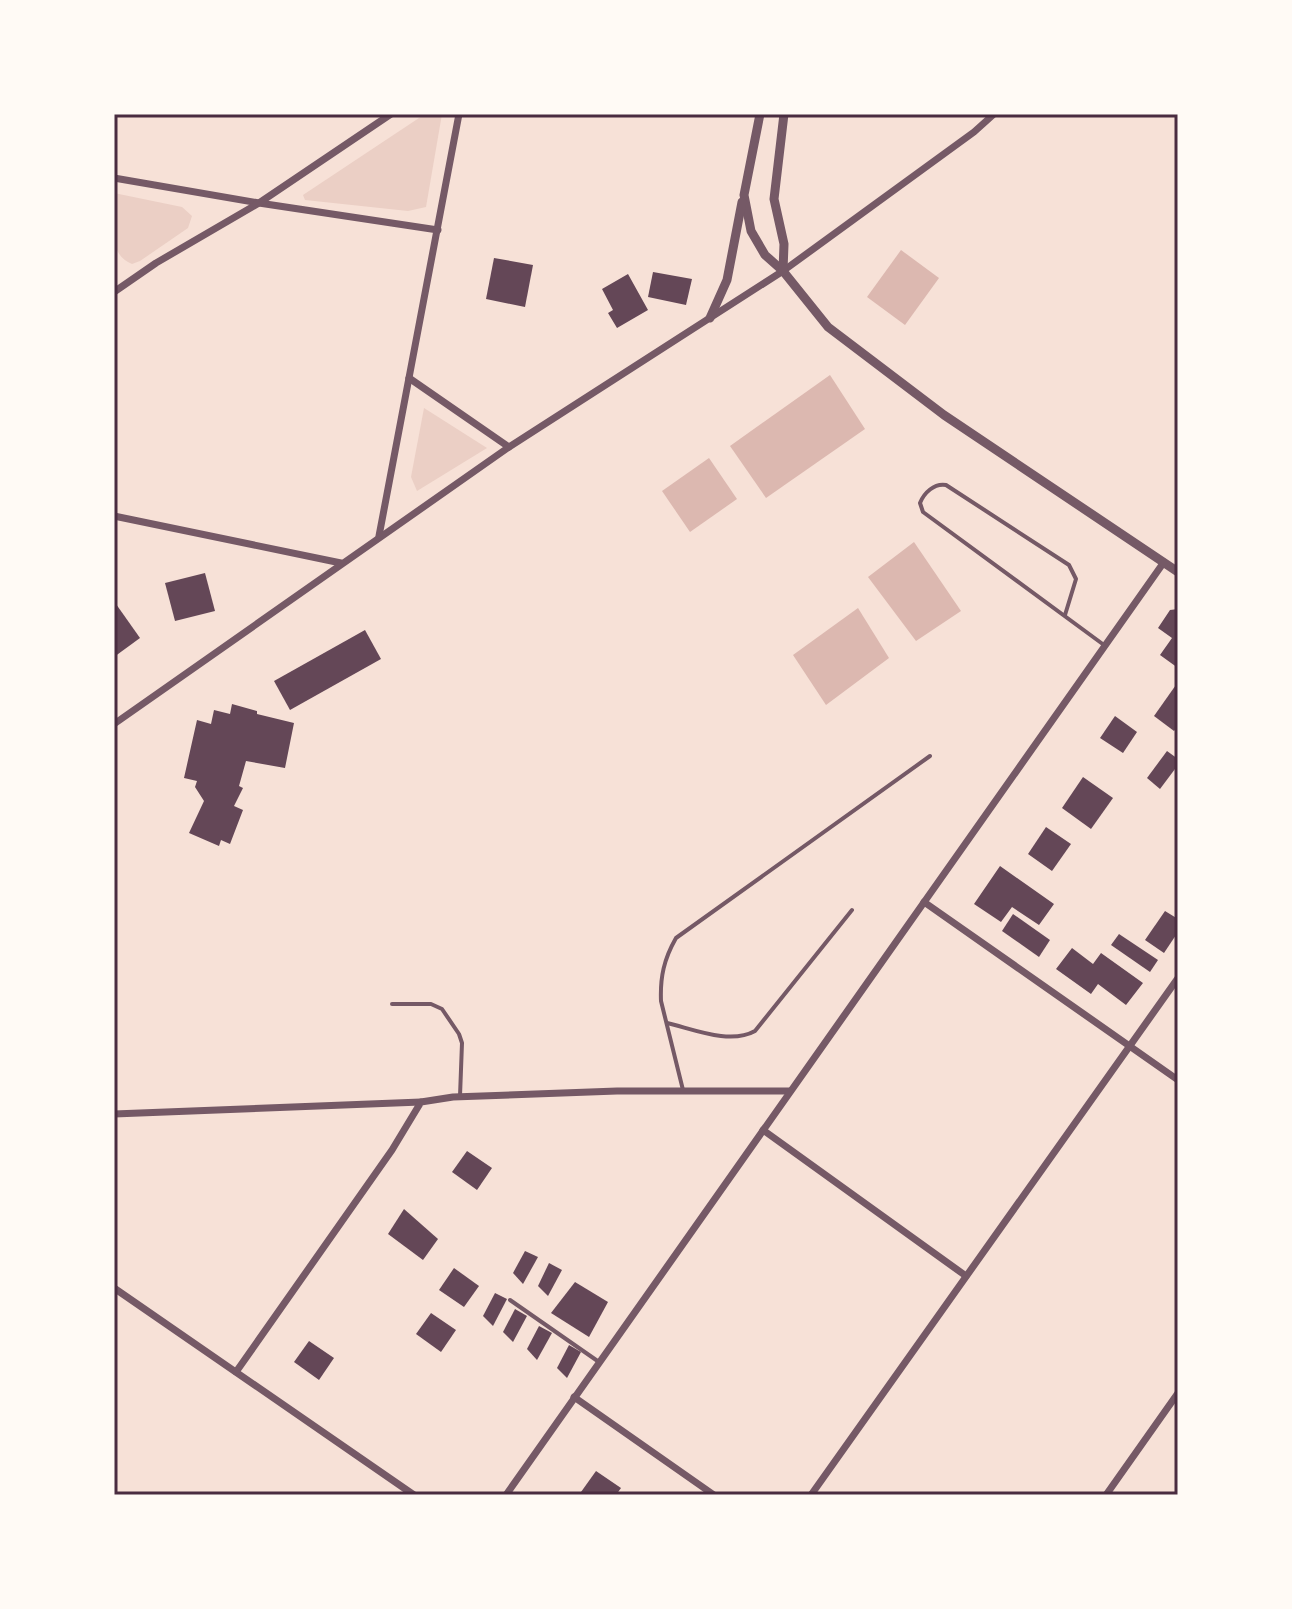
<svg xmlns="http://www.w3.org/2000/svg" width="1292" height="1609" font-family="'IBM Plex Sans',sans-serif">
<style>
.green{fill:#ebcfc5}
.water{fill:#dcb8b0}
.building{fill:#644757}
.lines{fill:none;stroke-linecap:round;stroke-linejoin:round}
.service{stroke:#755966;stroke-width:4}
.minor{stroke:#755966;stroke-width:7}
.tertiary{stroke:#755966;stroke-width:9}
.neatline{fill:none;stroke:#4a2c40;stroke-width:3}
</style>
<rect width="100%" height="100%" fill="#f7e1d7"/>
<g class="green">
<path d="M425,114h17l-16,93 -18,4 -103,-11 -2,-5z"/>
<path d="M114,193l68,14 10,9 -4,12 -48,33 -8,3c-27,-11 -18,-46 -18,-71z"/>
<path d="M424,408l63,40 -70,43 -6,-14z"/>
</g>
<g class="water">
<path d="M901,250l38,28 -34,47 -38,-28z"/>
<path d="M830,375l35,54 -99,69 -36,-52z"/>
<path d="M709,458l28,41 -47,33 -28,-41z"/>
<path d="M914,542l47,69 -45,30 -48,-64z"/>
<path d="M858,608l31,50 -63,47 -33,-50z"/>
</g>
<g class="building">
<path d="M494,258l39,7 -8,42 -39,-8z"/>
<path d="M653,272l39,7 -6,26 -38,-8z"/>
<path d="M628,274l20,36 -31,18 -9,-15 5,-3 -11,-21z"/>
<path d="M205,573l10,38 -40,10 -10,-38z"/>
<path d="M116,604l24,34 -26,19v-52z"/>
<path d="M1178,609v59l-18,-13 12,-17 -14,-10 12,-18z"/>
<path d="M365,630l16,29 -91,51 -16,-29z"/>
<path d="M1178,682v44l-4,5 -20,-15z"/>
<path d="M232,704l25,7v3l37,9 -9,45 -39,-7 -7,25 4,2 -9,18 9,4 -13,34 -9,-4 -2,6 -30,-13 15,-32 -9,-14 2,-6 -13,-3 13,-58 14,4 3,-14 16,4z"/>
<path d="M1115,716l22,16 -14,21 -23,-15z"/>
<path d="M1167,751l11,8v6l-18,24 -13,-11z"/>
<path d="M1083,777l30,21 -22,31 -29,-21z"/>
<path d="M1046,827l25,17 -19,27 -24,-17z"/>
<path d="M1000,866l54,38 -15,21 -27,-18 -11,15 -27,-18z"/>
<path d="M1165,911l13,8v13l-14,21 -19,-13z"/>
<path d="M1013,914l37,26 -11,17 -37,-26z"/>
<path d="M1119,934l39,26 -8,12 -39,-27z"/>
<path d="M1072,948l21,16 8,-11 42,30 -17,22 -28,-21 -7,10 -35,-25z"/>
<path d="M467,1151l25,17 -15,22 -25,-18z"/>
<path d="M404,1209l34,30 -15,21 -35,-26z"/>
<path d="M525,1251l13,6 -15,27 -10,-11z"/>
<path d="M549,1263l13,7 -14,26 -10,-10z"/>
<path d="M454,1268l25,18 -15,21 -25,-17z"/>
<path d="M575,1282l33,20 -19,35 -38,-24z"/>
<path d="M495,1293l12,6 -14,27 -10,-10z"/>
<path d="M515,1309l12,7 -14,26 -10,-10z"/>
<path d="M431,1313l25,17 -15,22 -25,-18z"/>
<path d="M539,1326l13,7 -15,27 -10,-11z"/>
<path d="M309,1341l25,17 -15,22 -25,-18z"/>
<path d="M569,1345l12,7 -14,26 -10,-10z"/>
<path d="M596,1471l25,17 -5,7h-31l-4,-3z"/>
</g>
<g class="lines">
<g class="service">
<path d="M1065,615l11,-36 -7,-14 -123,-80c-12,-2 -22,8 -26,18l3,9 181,133"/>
<path d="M392,1004h39l11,5 17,25 3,9 -2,53"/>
<path d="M667,1023c26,6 63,22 88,8l97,-121"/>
<path d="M683,1090l-22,-89c-1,-24 3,-42 15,-63l254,-182"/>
<path d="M510,1300l89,62"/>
</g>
<g class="minor">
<path d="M114,178l145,25 179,27"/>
<path d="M114,292l42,-29 103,-60 132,-89"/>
<path d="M409,378l100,69"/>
<path d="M114,516l227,47"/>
<path d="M379,536l80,-422"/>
<path d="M114,724l395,-277 274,-176 191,-139 20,-18"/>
<path d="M924,902l254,178"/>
<path d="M114,1114l307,-12"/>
<path d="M763,1130l203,146"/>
<path d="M114,1288l300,207"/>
<path d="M236,1372l156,-222 29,-48 32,-5 164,-6h173"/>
<path d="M574,1397l140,98"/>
<path d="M506,1495l658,-933"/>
<path d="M811,1495l367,-517"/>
<path d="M1106,1495l72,-102"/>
</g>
<g class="tertiary">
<path d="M760,114l-16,81 7,36 14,24 18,16 45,56 116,88 234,157"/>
<path d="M783,271l1,-27 -10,-45 10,-85"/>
<path d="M710,318l17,-38 15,-78"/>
</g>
</g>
<rect width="1292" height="1609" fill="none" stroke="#fffaf5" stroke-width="232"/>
<rect x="116" y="116" width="1060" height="1377" class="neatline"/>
</svg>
